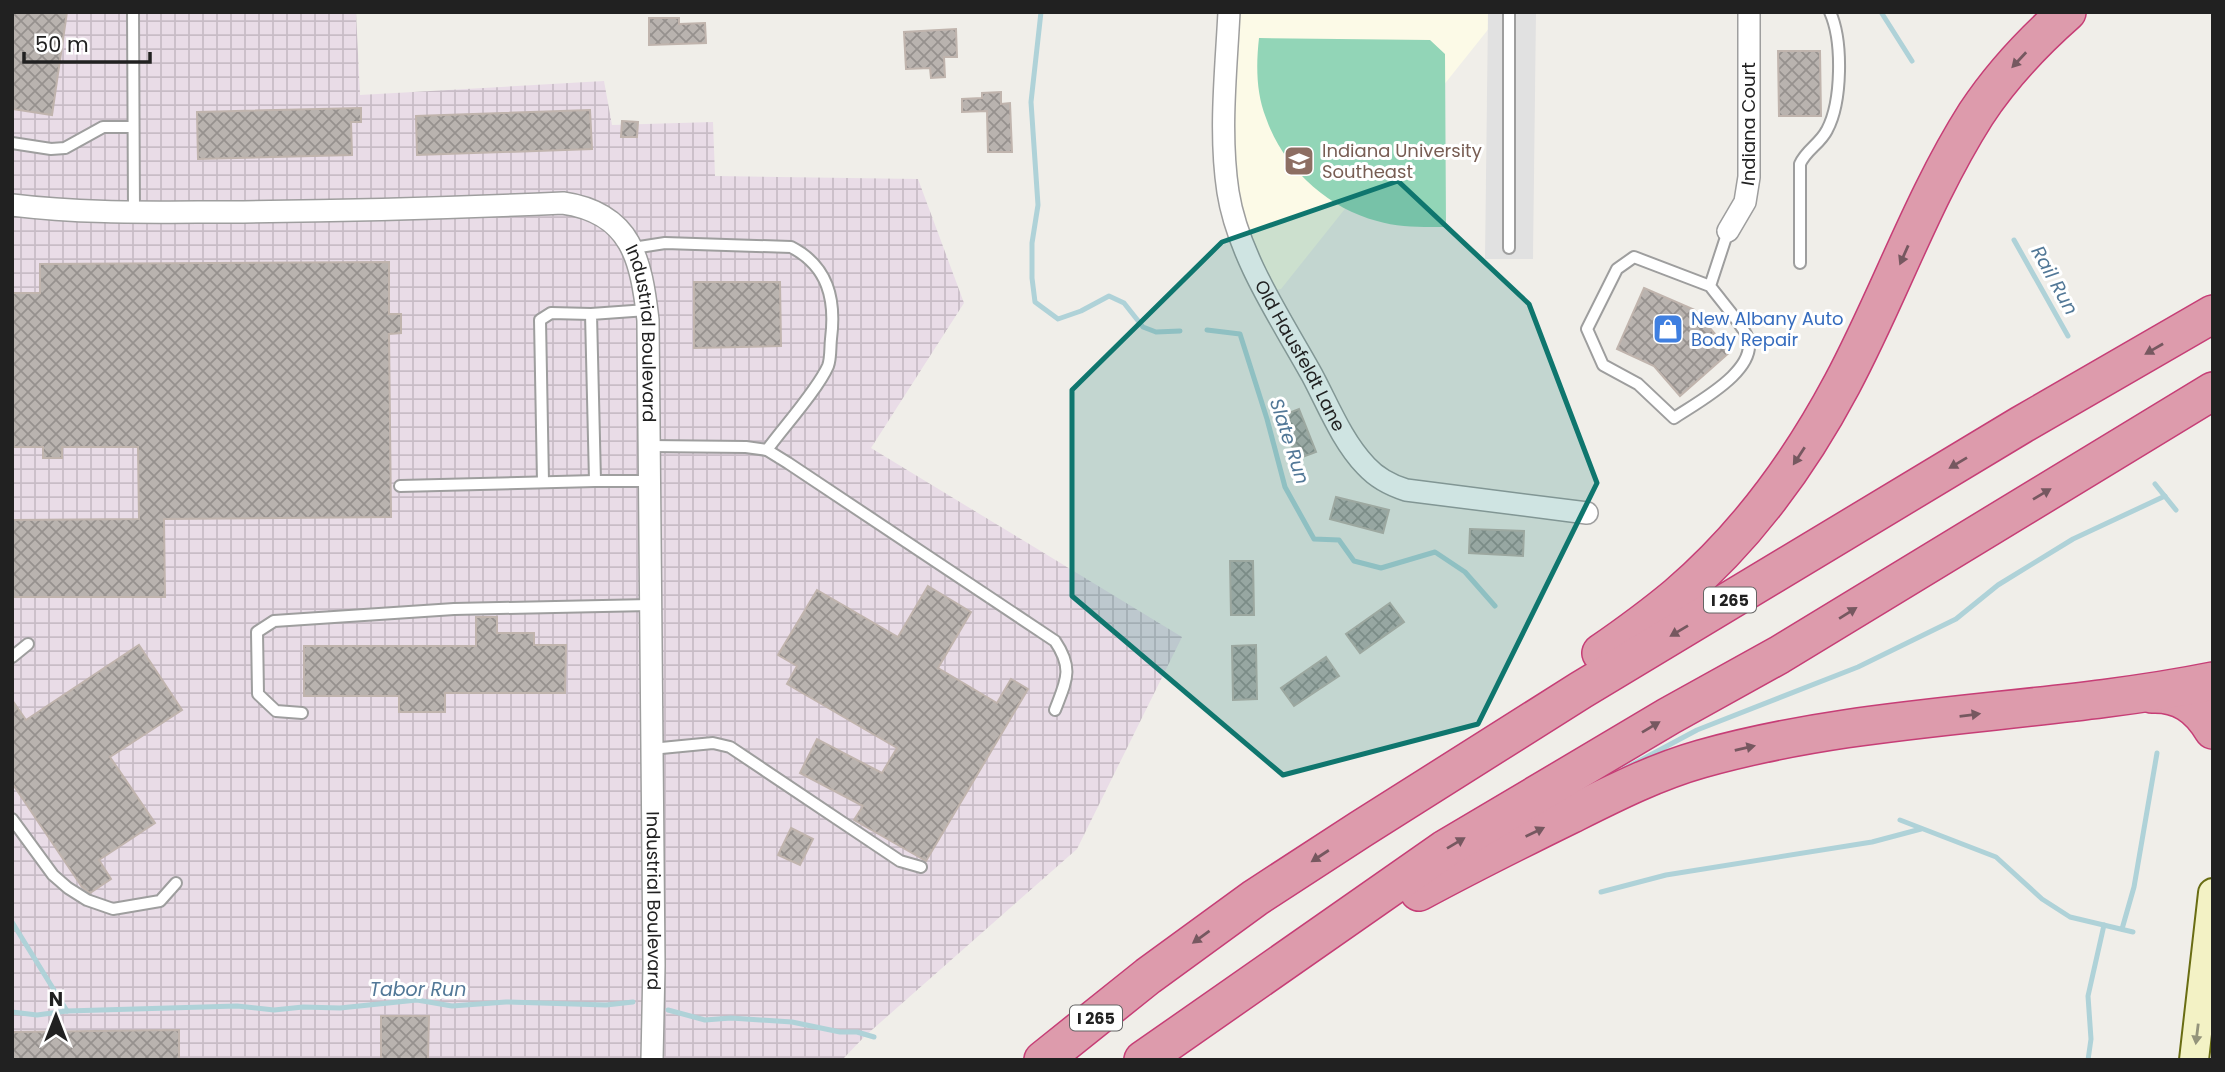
<svg xmlns="http://www.w3.org/2000/svg" width="2225" height="1072" font-family="Poppins,sans-serif">
<style>
.industrial{fill:url(#industrial-grid)}
.education{fill:#fcfae7}
.pitch{fill:#92d5b7}
.parking{fill:#e1e1e1}
.lines{fill:none;stroke-linecap:round;stroke-linejoin:round}
.stream{stroke:#afd2d8;stroke-width:5}
.building{fill:url(#building-cross-hatch);stroke:#c0b4ad;stroke-width:2}
.lane-casing{stroke:#9e9e9e;stroke-width:14}
.street-casing{stroke:#9e9e9e;stroke-width:24}
.secondary-casing{stroke:#696d13;stroke-width:32}
.highway-casing{stroke:#c63e76;stroke-width:40}
.lane{stroke:#fff;stroke-width:10}
.street{stroke:#fff;stroke-width:21}
.secondary{stroke:#f3f2c5;stroke-width:28}
.highway{stroke:#dd9bac;stroke-width:37}
.oneway{fill:#765860}
.oneway2{fill:#94947b}
.marked{fill:#0f766e;fill-opacity:0.2;stroke:#0f766e;stroke-width:5;stroke-linejoin:round}
.labels{text-anchor:middle;stroke-width:6;stroke-linejoin:round;paint-order:stroke}
.shield{fill:#fff;stroke:#646464;stroke-width:2}
.shield-label{font-size:16px;font-weight:bold;fill:#212121}
.street-label{font-size:18px;fill:#212121;stroke:#fff}
.education-label{font-size:18px;fill:#785e54;stroke:#fff;text-anchor:start}
.shop-label{font-size:18px;fill:#366cbe;stroke:#fff;text-anchor:start}
.water-label{font-size:19px;font-style:italic;fill:#527897;stroke:#fff}
</style>
<defs>
<pattern id="industrial-grid" width="8" height="8" patternUnits="userSpaceOnUse" patternTransform="scale(1.75)"><rect width="8" height="8" fill="#e9dce7"/><path d="M0 4h8M4 0v8" fill="none" stroke="#c8bcc6"/></pattern>
<pattern id="building-cross-hatch" width="8" height="8" patternUnits="userSpaceOnUse" patternTransform="scale(1.75)"><rect width="8" height="8" fill="#b9b3af"/><path d="M0 0l8 8M0 8l8-8" fill="none" stroke="#96918e"/></pattern>
</defs>
<rect width="100%" height="100%" fill="#f0eee9"/>
<path class="industrial" d="M12,12h344l4,83 244,-14 8,44 101,-3 2,54 203,3 46,124 -93,145 311,189 -105,212 -212,187 -23,24h-830z"/>
<path class="education" d="M1219,12h283l-221,277 -24,3 -15,-30z"/>
<path class="pitch" d="M1259,38l171,2 15,14 1,173c-23,0 -46,1 -69,-6 -50,-13 -94,-54 -111,-103 -10,-25 -10,-53 -7,-80z"/>
<path class="parking" d="M1488,12h48l-3,247h-48z"/>
<g class="lines">
<g class="stream">
<path d="M1041,12l-10,90 7,103 -6,38v35l3,24 23,17 23,-8 28,-15 15,7 19,24 13,5 24,-1"/>
<path d="M1881,12l31,49"/>
<path d="M2014,240l54,96"/>
<path d="M1207,330l33,4 27,85 18,68 29,52 25,1 15,21 27,7 54,-16 30,20 30,34"/>
<path d="M2155,484l21,26"/>
<path d="M1624,769l73,-39 161,-63 98,-48 42,-34 75,-46 92,-43"/>
<path d="M1900,820l96,37 46,42 28,18 63,15"/>
<path d="M1601,892l65,-17 206,-33 49,-13"/>
<path d="M12,922l55,89"/>
<path d="M2122,929l12,-42 23,-134"/>
<path d="M668,1010l37,10 26,-2 61,4 48,10h17l17,5"/>
<path d="M12,1012l25,3 30,-4 170,-5 37,4 29,-3 37,1 77,-8 35,6 54,-4 100,3 27,-3"/>
<path d="M2088,1060l3,-21 -3,-43 16,-71"/>
</g>
</g>
<g class="building">
<path d="M12,12h55l-15,103 -40,-6z"/>
<path d="M649,18h30v6l26,-1 1,20 -57,2z"/>
<path d="M956,29l1,28h-13l1,20 -14,1 -1,-10 -24,1 -2,-37z"/>
<path d="M1778,51h42l1,65h-42z"/>
<path d="M1001,92v12l9,-1 2,49h-24l-1,-41 -25,1v-13l20,-1v-5z"/>
<path d="M361,108v14h-10l1,33 -154,4 -1,-47z"/>
<path d="M590,110l2,39 -175,6 -1,-39z"/>
<path d="M622,121l16,1 -1,15h-16z"/>
<path d="M389,262v52h12v19l-12,1 2,183 -227,2 1,78h-153v-77l127,-1 -1,-72h-76v11h-19v-11h-31v-154h28v-29z"/>
<path d="M694,282h86l1,64 -87,2z"/>
<path d="M1644,288l51,22 35,42 -50,44 -26,-30 -37,-17z"/>
<path d="M1299,409l17,43 -19,7 -16,-43z"/>
<path d="M1336,497l53,13 -6,23 -53,-14z"/>
<path d="M1470,529l54,2 -1,25 -54,-3z"/>
<path d="M1230,561h23l1,54h-23z"/>
<path d="M928,586l43,26 -33,56 59,35 14,-24 17,10 -102,172 -72,-41 9,-14 -63,-33 17,-34 65,34 15,-25 -110,-64 10,-18 -19,-11 39,-65 81,47z"/>
<path d="M1390,603l14,19 -44,31 -14,-19z"/>
<path d="M476,617h21v16h37v12h32l-1,48h-120v19h-46v-16h-95v-50h172z"/>
<path d="M139,645l43,65 -72,47 45,66 -56,37 12,19 -21,14 -8,-6 -70,-104v-83l14,20z"/>
<path d="M1256,645l1,54 -24,1 -1,-54z"/>
<path d="M1326,657l13,19 -45,30 -13,-18z"/>
<path d="M791,828l22,11 -13,26 -22,-10z"/>
<path d="M381,1016h48l-1,44h-47z"/>
<path d="M179,1030v30h-167v-28z"/>
</g>
<g class="lines">
<g class="lane-casing">
<g id="lane">
<path d="M133,12l1,200"/>
<path d="M12,143l39,6 14,-1 38,-21h30"/>
<path d="M633,248l32,-5 126,4c37,19 45,52 40,92 -1,8 0,19 -3,27 -10,23 -45,62 -61,84"/>
<path d="M1509,248v-236"/>
<path d="M1800,263v-99c6,-14 20,-20 27,-34 15,-28 16,-89 3,-118"/>
<path d="M1710,286c12,16 26,31 36,48 18,34 -50,69 -72,84l-36,-34 -35,-19 -16,-36 30,-60 17,-12 76,29 18,-55"/>
<path d="M647,310l-56,4 4,167h54"/>
<path d="M649,446l97,1 21,3 21,13 267,178c19,28 11,40 0,69"/>
<path d="M543,482l-3,-162 11,-7 40,1"/>
<path d="M400,486l195,-5"/>
<path d="M12,657l16,-13"/>
<path d="M302,713l-26,-2 -18,-17 -1,-62 17,-11 180,-12 196,-4"/>
<path d="M651,749l62,-6 17,4 170,114 21,6"/>
<path d="M12,819l41,56 15,13 19,12 26,9 47,-8 16,-18"/>
</g>
</g>
<g class="street-casing">
<g id="street">
<path id="s1" d="M1229,12c-3,60 -10,121 -1,180 10,64 53,127 84,183 16,30 30,66 54,91 11,12 24,19 40,24l181,23"/>
<path id="s2" d="M12,205c73,9 146,7 219,7 111,-1 221,-4 332,-9 69,10 78,57 85,117l6,645 -2,95"/>
<path id="s3" d="M1728,231l17,-29 4,-25v-165"/>
</g>
</g>
<g class="secondary-casing">
<path id="secondary" d="M2194,1060l19,-167"/>
</g>
<g class="highway-casing">
<g id="highway">
<path d="M1601,653c26,-18 52,-37 76,-57 68,-58 123,-133 165,-212 47,-88 80,-185 134,-270 25,-38 57,-72 91,-102"/>
<path d="M2152,694c28,-1 47,12 61,36"/>
<path d="M1419,892c50,-27 100,-52 151,-77 42,-21 85,-43 131,-56 166,-47 343,-44 512,-78"/>
<path d="M1043,1060l105,-84 107,-78 106,-69 220,-139 440,-265 192,-111"/>
<path d="M1143,1060l302,-211 224,-133 110,-61 434,-264"/>
</g>
</g>
<use href="#lane" class="lane"/>
<use href="#street" class="street"/>
<use href="#secondary" class="secondary"/>
<use href="#highway" class="highway"/>
</g>
<defs><path id="oneway-solid" d="M-6-.8H1V-3.2L6.5 0L1 3.2V.8H-6Z" transform="scale(1.75)"/></defs>
<g class="oneway">
<use href="#oneway-solid" transform="translate(2019 60) rotate(133)"/>
<use href="#oneway-solid" transform="translate(1904 255) rotate(114)"/>
<use href="#oneway-solid" transform="translate(2154 349) rotate(150)"/>
<use href="#oneway-solid" transform="translate(1799 456) rotate(123)"/>
<use href="#oneway-solid" transform="translate(1958 463) rotate(149)"/>
<use href="#oneway-solid" transform="translate(2042 494) rotate(-31)"/>
<use href="#oneway-solid" transform="translate(1848 613) rotate(-32)"/>
<use href="#oneway-solid" transform="translate(1679 631) rotate(149)"/>
<use href="#oneway-solid" transform="translate(1970 715) rotate(-7)"/>
<use href="#oneway-solid" transform="translate(1651 727) rotate(-31)"/>
<use href="#oneway-solid" transform="translate(1745 748) rotate(-13)"/>
<use href="#oneway-solid" transform="translate(1535 832) rotate(-26)"/>
<use href="#oneway-solid" transform="translate(1456 843) rotate(-31)"/>
<use href="#oneway-solid" transform="translate(1320 856) rotate(147)"/>
<use href="#oneway-solid" transform="translate(1201 937) rotate(144)"/>
</g>
<use class="oneway2" href="#oneway-solid" transform="translate(2197 1034) rotate(97)"/>
<path class="marked" d="M1398,181l131,123 68,179 -119,241 -195,51 -211,-179v-206l150,-148z"/>
<defs>
<g id="university-square" transform="scale(1.575)"><rect x="-9" y="-9" width="18" height="18" rx="4" fill="#8d6e63" stroke="#fff"/><path d="M0-5L7-2L0 1L-7-2ZM-4 1L0 2.5L4 1V4Q0 6-4 4Z" fill="#fff"/></g>
<g id="shop-square" transform="scale(1.575)"><rect x="-9" y="-9" width="18" height="18" rx="4" fill="#3f7fe0" stroke="#fff"/><path d="M-5-2.5h2.3a2.7 3.5 0 0 1 5.4 0H5L5.5 6h-11ZM-1.5-2.5h3a1.5 2.3 0 0 0-3 0Z" fill="#fff"/></g>
</defs>
<g fill-rule="evenodd">
<use href="#university-square" x="1299" y="161"/>
<use href="#shop-square" x="1668" y="329"/>
</g>
<g class="labels">
<g class="shield">
<rect x="1704" y="587.5" width="52" height="25" rx="5"/>
<rect x="1070" y="1005.5" width="52" height="25" rx="5"/>
</g>
<g class="shield-label">
<text x="1730" y="606">I 265</text>
<text x="1096" y="1024">I 265</text>
</g>
<g class="street-label">
<text dy="6" stroke="none"><textPath href="#s3" startOffset="112">Indiana Court</textPath></text>
<text dy="6" stroke="none"><textPath href="#s2" startOffset="724">Industrial Boulevard</textPath></text>
<text dy="6" stroke="none"><textPath href="#s1" startOffset="360">Old Hausfeldt Lane</textPath></text>
<text dy="6" stroke="none"><textPath href="#s2" startOffset="1292">Industrial Boulevard</textPath></text>
</g>
<g class="education-label">
<text x="1322" y="157">Indiana University<tspan x="1322" dy="21">Southeast</tspan></text>
</g>
<g class="shop-label">
<text x="1691" y="325">New Albany Auto<tspan x="1691" dy="21">Body Repair</tspan></text>
</g>
<g class="water-label">
<text transform="translate(2055 280) rotate(61)" y="7">Rail Run</text>
<text transform="translate(1290 441) rotate(72)" y="7">Slate Run</text>
<text x="418" y="996">Tabor Run</text>
</g>
</g>
<rect width="2225" height="1072" fill="none" stroke="#212121" stroke-width="28"/>
<g transform="translate(56 1016)" stroke="#ffffff" stroke-width="5" paint-order="stroke">
<path d="M0-5L12 26L0 18L-12 26Z" fill="#212121"/>
<text y="-10" font-size="19" font-weight="bold" text-anchor="middle" fill="#212121">N</text>
</g>
<path d="M24 52v10h126v-10" fill="none" stroke="#212121" stroke-width="3.5"/>
<text x="35" y="52" font-size="21" fill="#212121" stroke="#ffffff" stroke-width="5" paint-order="stroke">50 m</text>
</svg>
